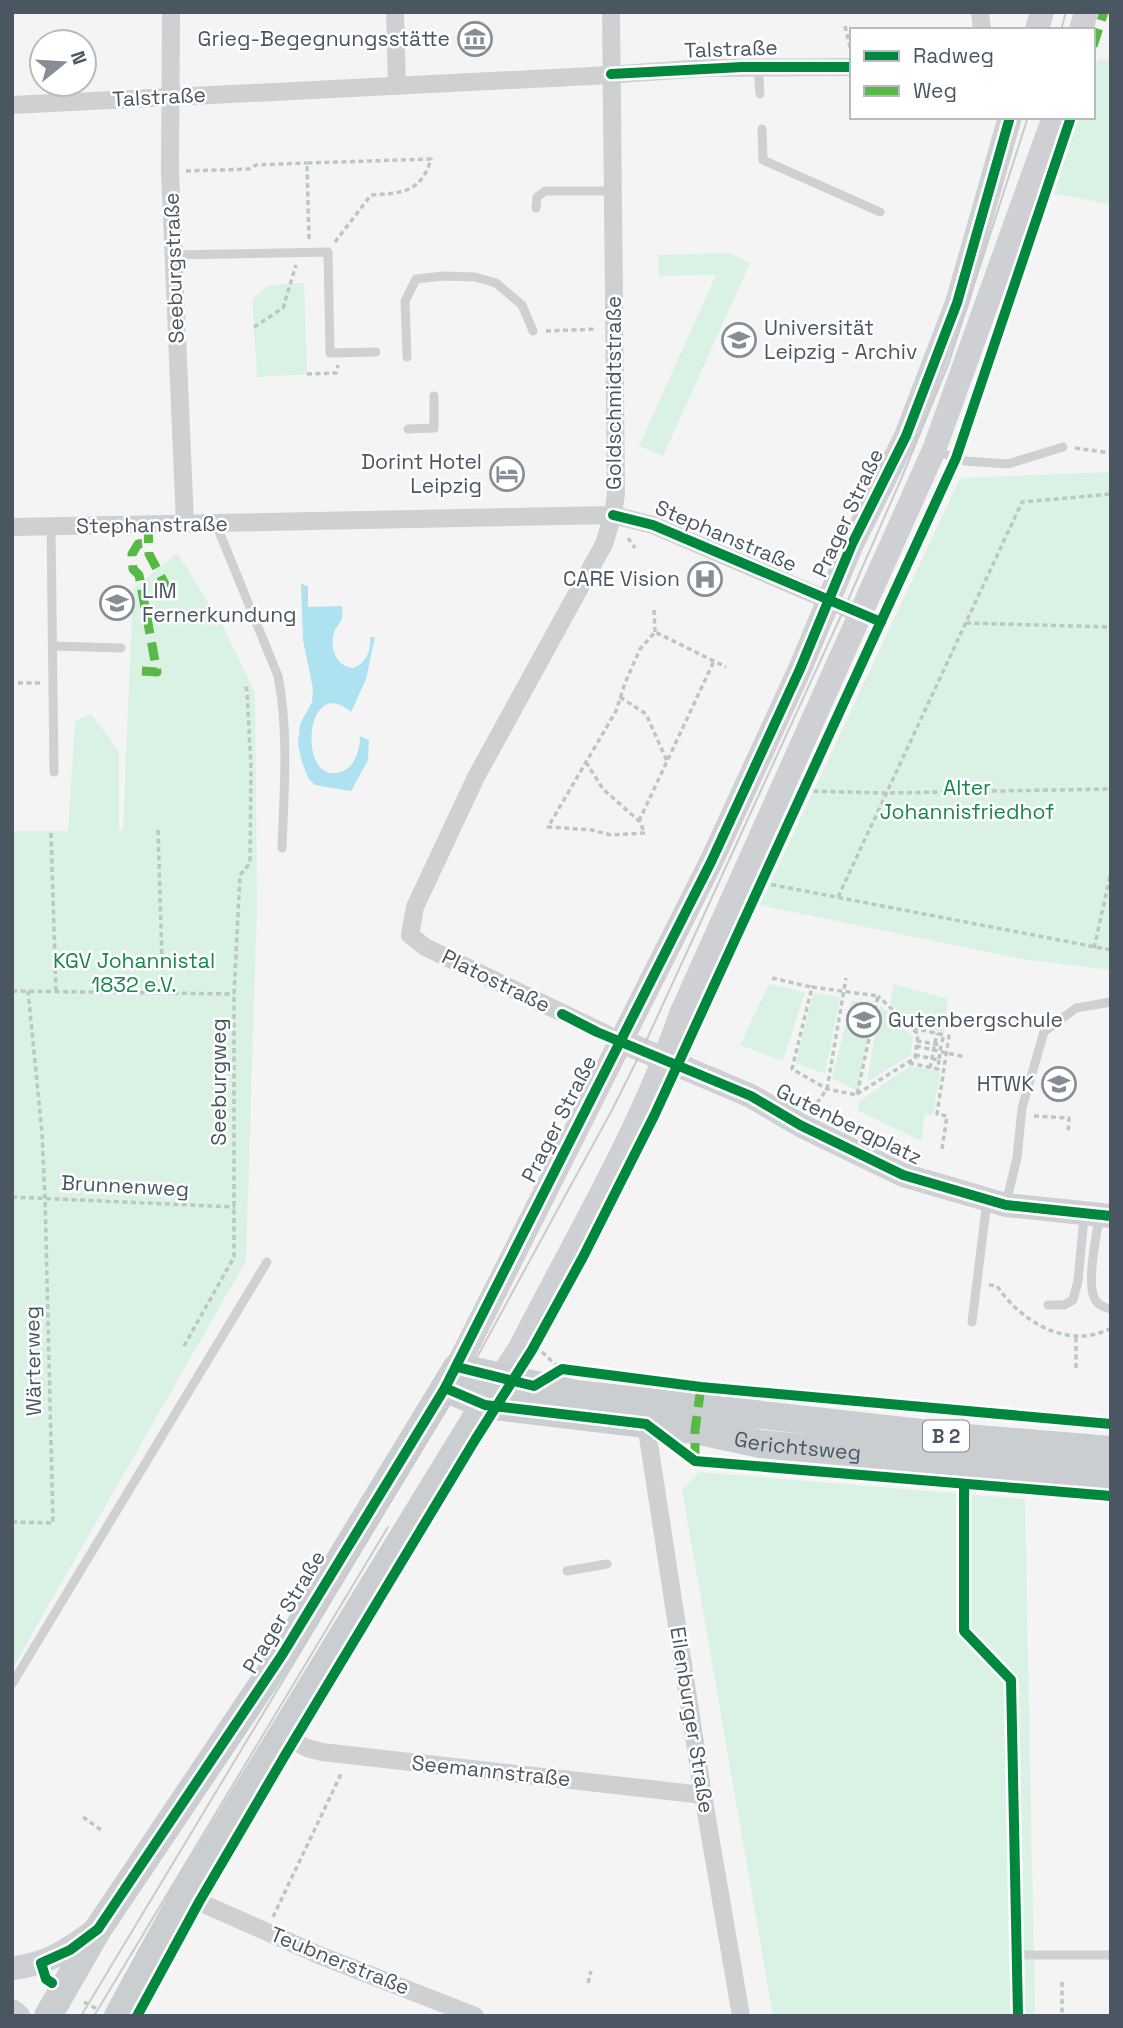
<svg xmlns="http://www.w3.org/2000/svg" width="1123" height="2028" font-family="'Space Grotesk',sans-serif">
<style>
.green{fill:#d9f2e3}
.water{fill:#aee2f0}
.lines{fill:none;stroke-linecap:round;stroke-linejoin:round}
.path{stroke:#bcc7c4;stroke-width:3.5;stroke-dasharray:5 3.5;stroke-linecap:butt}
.lane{stroke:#ced0d2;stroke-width:9}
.street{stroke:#ced0d2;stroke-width:18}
.secondary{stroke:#ced0d4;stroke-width:24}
.primary{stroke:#caced1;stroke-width:28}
.tram{stroke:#c9cacc;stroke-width:2}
.quiet{stroke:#58b947;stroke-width:9;stroke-dasharray:18 9;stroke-linecap:butt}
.cycleway-casing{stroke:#fff;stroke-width:15}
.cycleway{stroke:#00873e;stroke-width:10}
.labels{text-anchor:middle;stroke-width:5;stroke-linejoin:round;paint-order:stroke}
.shield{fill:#fff;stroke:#808990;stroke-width:2}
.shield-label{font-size:19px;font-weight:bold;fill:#4a5661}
.poi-label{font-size:21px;fill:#4a5661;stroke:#fff;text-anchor:end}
.street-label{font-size:21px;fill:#4a5661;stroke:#fff}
.park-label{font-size:21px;fill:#17864f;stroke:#fff}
</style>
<rect width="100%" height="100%" fill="#f4f4f4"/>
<g class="green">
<path d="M1098,59l13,1v144l-57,-10 25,-77h14v-44z"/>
<path d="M729,253l21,10 -87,193 -24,-10 77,-171 -57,1 -1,-21z"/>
<path d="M304,283l3,91 -50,3 -5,-78 18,-14z"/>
<path d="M1111,472v498l-89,-11 -262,-54 200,-427z"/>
<path d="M177,553l43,67 35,73 2,212 -11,356 -234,408v-838h56l7,-110 16,-7 28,37v79h4l10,-241z"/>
<path d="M769,984l36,8 -22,69 -43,-16z"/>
<path d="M894,984l54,15 -4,34 -32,-8 -22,-22z"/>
<path d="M813,993l27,4 -15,77 -29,-11z"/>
<path d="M852,1000l22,6 -16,85 -26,-13z"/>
<path d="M880,1005l33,31 -2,19 -44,27z"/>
<path d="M910,1066l30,6 -7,43 -8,-1 -4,27 -64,-31 3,-9z"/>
<path d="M699,1472l326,27 10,517h-262l-91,-527z"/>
</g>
<path class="water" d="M301,584l7,2v21l34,-1c0,4 1,8 0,12 -1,5 -7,9 -8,15 -5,15 3,34 19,35 14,-5 18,-18 17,-31h5l-9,42 -15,33c-48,-42 -55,82 -6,58 11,-6 15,-22 15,-34l9,4 -1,20 -17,31 -36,-6 -7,-7 -6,-16 -4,-18 2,-20 12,-22 1,-13 -10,-49z"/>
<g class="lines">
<g class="path">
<path d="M845,26l6,25"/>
<path d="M186,171l63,-2 7,-4 51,-2"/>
<path d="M309,239l-2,-76 124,-4c-10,34 -29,34 -60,36l-36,47"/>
<path d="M254,327l29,-19 13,-43"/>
<path d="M546,331l51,-2"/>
<path d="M307,374l29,-1 2,-8"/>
<path d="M1075,448l36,5"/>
<path d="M628,538l7,10"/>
<path d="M654,610l1,22"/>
<path d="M966,623l145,4"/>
<path d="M18,683h23"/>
<path d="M620,697l26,17 21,47"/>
<path d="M586,762l17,27 36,32 6,12 -34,2 -19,-5 -44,-3 68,-116 9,-28 15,-34 15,-17 71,35"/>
<path d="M805,791l81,2 225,-4"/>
<path d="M639,821l75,-160"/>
<path d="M158,830l5,162"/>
<path d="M51,833l5,159"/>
<path d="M763,883l348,67"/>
<path d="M838,897l184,-395 89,-8"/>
<path d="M1094,948l17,-76"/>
<path d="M772,978l39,9"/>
<path d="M812,987l66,9 -21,99 -30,-6 -35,-20z"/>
<path d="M12,991l222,3"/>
<path d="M913,1028l31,7 -3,10"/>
<path d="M916,1046l49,11"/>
<path d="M915,1055l24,5 2,-15 -24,-4"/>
<path d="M909,1063l29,6 1,-9"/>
<path d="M930,1068l7,-35"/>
<path d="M857,1094l58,-36 3,-24 -40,-38"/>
<path d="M812,1110l15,-21 19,-111"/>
<path d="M1034,1116l35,2 -1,16"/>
<path d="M942,1149l5,-33 -10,-2 12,-78 -5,-1"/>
<path d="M12,1197l223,10"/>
<path d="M989,1285l8,1c23,35 72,65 114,42"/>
<path d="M184,1346l50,-89v-263l6,-119 10,-12 1,-95 -4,-77 -2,-8"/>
<path d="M542,1352l15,14"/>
<path d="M1076,1368v-32"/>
<path d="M12,1522l41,1 -8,-325 -3,-65 -14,-142"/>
<path d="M83,1817l21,15"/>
<path d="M273,1917l69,-145"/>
<path d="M1062,1982v34"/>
<path d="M588,1983l3,-12"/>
<path d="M84,2002l15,8"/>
</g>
<g class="lane">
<path d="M758,67l2,27"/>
<path d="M762,129l1,31 117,52"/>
<path d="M536,208l1,-11 8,-6h68"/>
<path d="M173,255l155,-3 2,101 46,-1"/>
<path d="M407,357l-2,-56 11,-22 27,-3 32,1 21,6 26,22 11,26"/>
<path d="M408,429l26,-1v-32"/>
<path d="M936,451l29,10 43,3 55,-17"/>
<path d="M216,524l62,152c11,56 6,116 4,172"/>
<path d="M51,526l3,246"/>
<path d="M53,646l68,2"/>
<path d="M1006,1203l11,-45 5,-50 22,-76 32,-24 35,-6"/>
<path d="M1099,1216c-2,20 -14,70 -3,85 4,5 9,7 15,8"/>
<path d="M1048,1305h16l9,-5 5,-19 6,-64"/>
<path d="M972,1322l15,-121"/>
<path d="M567,1571l40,-7"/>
<path d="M12,1684l255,-422"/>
<path d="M1017,1955h94"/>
</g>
<g class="street">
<path d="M171,12l-1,160 15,351"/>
<path d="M395,12l2,74"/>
<path d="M611,12l5,481 -3,22 -9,29 -128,233 -61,130 -5,28 15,12 196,94"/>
<path d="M980,12l2,18"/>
<path d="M12,105l580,-29 113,-8 147,-1"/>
<path d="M12,527l601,-12 40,10 207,89"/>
<path d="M646,1424l57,371 38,221"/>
<path d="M282,1734l25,14 15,4 381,43"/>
<path d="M206,1905l113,50 156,61"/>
</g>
<g class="secondary">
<path d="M1037,30l5,-18"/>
<path d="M1081,30l5,-18"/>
<path d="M621,1041l130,55 49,29 103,50 103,30 105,11"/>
<path d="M457,1367l254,-505 89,-193 52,-125 54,-108 51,-133 53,-186"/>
<path d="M501,1377l19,-29c56,-110 121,-218 161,-334l253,-564 120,-333"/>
<path d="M12,1968c35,-3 58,-19 85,-39"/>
<path d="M12,2011l6,5"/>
</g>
<g class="primary">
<path id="s1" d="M445,1388l40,17 210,25 66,14 350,32"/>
<path d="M48,2016l50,-87 184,-274 175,-288 119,27 390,44 145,12"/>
<path d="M118,2016l67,-123 316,-516"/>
</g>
<g class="tram">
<path d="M1061,30l5,-18"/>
<path d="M81,2016l389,-646 142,-260 30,-60 203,-443 57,-130 47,-115 79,-245"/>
<path d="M94,2016l294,-489"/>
</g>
<g class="quiet">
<path d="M1093,46l11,-34"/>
<path d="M148,525l1,29 18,34"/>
<path d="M142,671l15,1 -15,-81 -3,-16 -6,-6 -1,-15 6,-10 10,-1"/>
<path d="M695,1461v-31l6,-43"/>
</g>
<g class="cycleway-casing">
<g id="cycleway">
<path d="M611,74l131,-7h110"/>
<path d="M613,515l40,10 228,97"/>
<path d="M562,1014l35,18 154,64 49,29 103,50 103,30 105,11"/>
<path d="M457,1367l77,19 28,-17 139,18 410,37"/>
<path d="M445,1388l40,17 161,19 49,37 416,35"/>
<path d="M964,1485v146l47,49 7,336"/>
<path d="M52,1983l-6,-4 -5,-16 29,-13 28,-21 184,-274 163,-267 266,-526 89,-193 52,-125 54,-108 51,-133 53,-186"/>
<path d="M137,2016l62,-114 85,-145 191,-317 57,-90 51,-93 72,-143 301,-656 115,-341"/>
</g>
</g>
<use href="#cycleway" class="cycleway"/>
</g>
<defs>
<g id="museum-ring" transform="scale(1.75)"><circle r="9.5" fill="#fff" stroke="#868d94" stroke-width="1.5"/><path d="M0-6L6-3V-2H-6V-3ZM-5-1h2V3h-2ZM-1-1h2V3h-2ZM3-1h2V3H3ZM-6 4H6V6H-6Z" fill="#868d94"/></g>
<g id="university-ring" transform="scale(1.75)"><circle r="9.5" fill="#fff" stroke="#868d94" stroke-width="1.5"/><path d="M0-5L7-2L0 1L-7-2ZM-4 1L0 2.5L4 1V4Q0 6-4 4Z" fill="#868d94"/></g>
<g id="hotel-ring" transform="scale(1.75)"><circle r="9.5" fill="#fff" stroke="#868d94" stroke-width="1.5"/><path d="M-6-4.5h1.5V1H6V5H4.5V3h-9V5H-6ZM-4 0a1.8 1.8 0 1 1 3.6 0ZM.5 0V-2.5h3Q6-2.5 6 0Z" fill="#868d94"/></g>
<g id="hospital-ring" transform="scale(1.75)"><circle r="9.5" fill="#fff" stroke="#868d94" stroke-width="1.5"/><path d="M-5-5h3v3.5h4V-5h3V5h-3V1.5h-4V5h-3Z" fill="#868d94"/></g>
<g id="school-ring" transform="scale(1.75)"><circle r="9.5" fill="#fff" stroke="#868d94" stroke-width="1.5"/><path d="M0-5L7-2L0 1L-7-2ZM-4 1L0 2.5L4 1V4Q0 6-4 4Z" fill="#868d94"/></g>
</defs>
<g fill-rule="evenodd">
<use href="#museum-ring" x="475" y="39"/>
<use href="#university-ring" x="739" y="340"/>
<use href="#hotel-ring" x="507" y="474"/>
<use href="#hospital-ring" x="705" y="579"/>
<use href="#university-ring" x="117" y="603"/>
<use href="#school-ring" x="864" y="1020"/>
<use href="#university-ring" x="1059" y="1084"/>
</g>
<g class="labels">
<rect class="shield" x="923" y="1420.5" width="46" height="31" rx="5"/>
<g class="shield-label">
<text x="946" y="1443">B 2</text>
</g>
<g class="poi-label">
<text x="450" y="46">Grieg-Begegnungsstätte</text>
<text x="764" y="335" text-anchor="start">Universität<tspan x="764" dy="24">Leipzig - Archiv</tspan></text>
<text x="482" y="469">Dorint Hotel<tspan x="482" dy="24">Leipzig</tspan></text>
<text x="680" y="586">CARE Vision</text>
<text x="142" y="598" text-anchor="start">LIM<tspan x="142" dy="24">Fernerkundung</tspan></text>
<text x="888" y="1027" text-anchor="start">Gutenbergschule</text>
<text x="1034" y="1091">HTWK</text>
</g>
<g class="street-label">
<text transform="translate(731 49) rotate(-2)" y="7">Talstraße</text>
<text transform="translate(159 97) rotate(-3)" y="7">Talstraße</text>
<text transform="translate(174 268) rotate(-92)" y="7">Seeburgstraße</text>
<text transform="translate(614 393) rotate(-90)" y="7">Goldschmidtstraße</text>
<text transform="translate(848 513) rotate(-65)" y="7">Prager Straße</text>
<text transform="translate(152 525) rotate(-1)" y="7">Stephanstraße</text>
<text transform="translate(726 536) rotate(23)" y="7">Stephanstraße</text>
<text transform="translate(496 981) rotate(26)" y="7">Platostraße</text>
<text transform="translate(219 1082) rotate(-90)" y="7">Seeburgweg</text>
<text transform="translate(559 1119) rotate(-63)" y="7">Prager Straße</text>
<text transform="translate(849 1124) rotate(26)" y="7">Gutenbergplatz</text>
<text transform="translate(125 1186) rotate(3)" y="7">Brunnenweg</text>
<text transform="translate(33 1361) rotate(-91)" y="7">Wärterweg</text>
<text dy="7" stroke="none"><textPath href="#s1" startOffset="359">Gerichtsweg</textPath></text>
<text transform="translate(284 1612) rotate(-59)" y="7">Prager Straße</text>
<text transform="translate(692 1720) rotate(81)" y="7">Eilenburger Straße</text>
<text transform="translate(491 1771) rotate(6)" y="7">Seemannstraße</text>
<text transform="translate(340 1961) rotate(22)" y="7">Teubnerstraße</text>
</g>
<g class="park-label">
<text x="967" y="795">Alter<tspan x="967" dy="24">Johannisfriedhof</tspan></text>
<text x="134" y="968">KGV Johannistal<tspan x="134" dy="24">1832 e.V.</tspan></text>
</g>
</g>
<rect width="1123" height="2028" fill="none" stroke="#4a5661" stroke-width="28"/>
<rect x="850" y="28" width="245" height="91" fill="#ffffff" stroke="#b7bbc0" stroke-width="2"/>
<rect x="864" y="51" width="35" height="10" fill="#00873e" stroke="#b7bbc0" stroke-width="2"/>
<text x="913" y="63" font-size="21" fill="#4a5661">Radweg</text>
<rect x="864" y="86" width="35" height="10" fill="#58b947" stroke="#b7bbc0" stroke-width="2"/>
<text x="913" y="98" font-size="21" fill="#4a5661">Weg</text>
<g transform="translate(63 63) rotate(72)"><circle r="33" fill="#ffffff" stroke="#b7bbc0" stroke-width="2"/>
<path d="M0-5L12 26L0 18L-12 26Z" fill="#868d94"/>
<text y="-10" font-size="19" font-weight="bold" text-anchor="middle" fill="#4a5661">N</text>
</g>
</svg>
